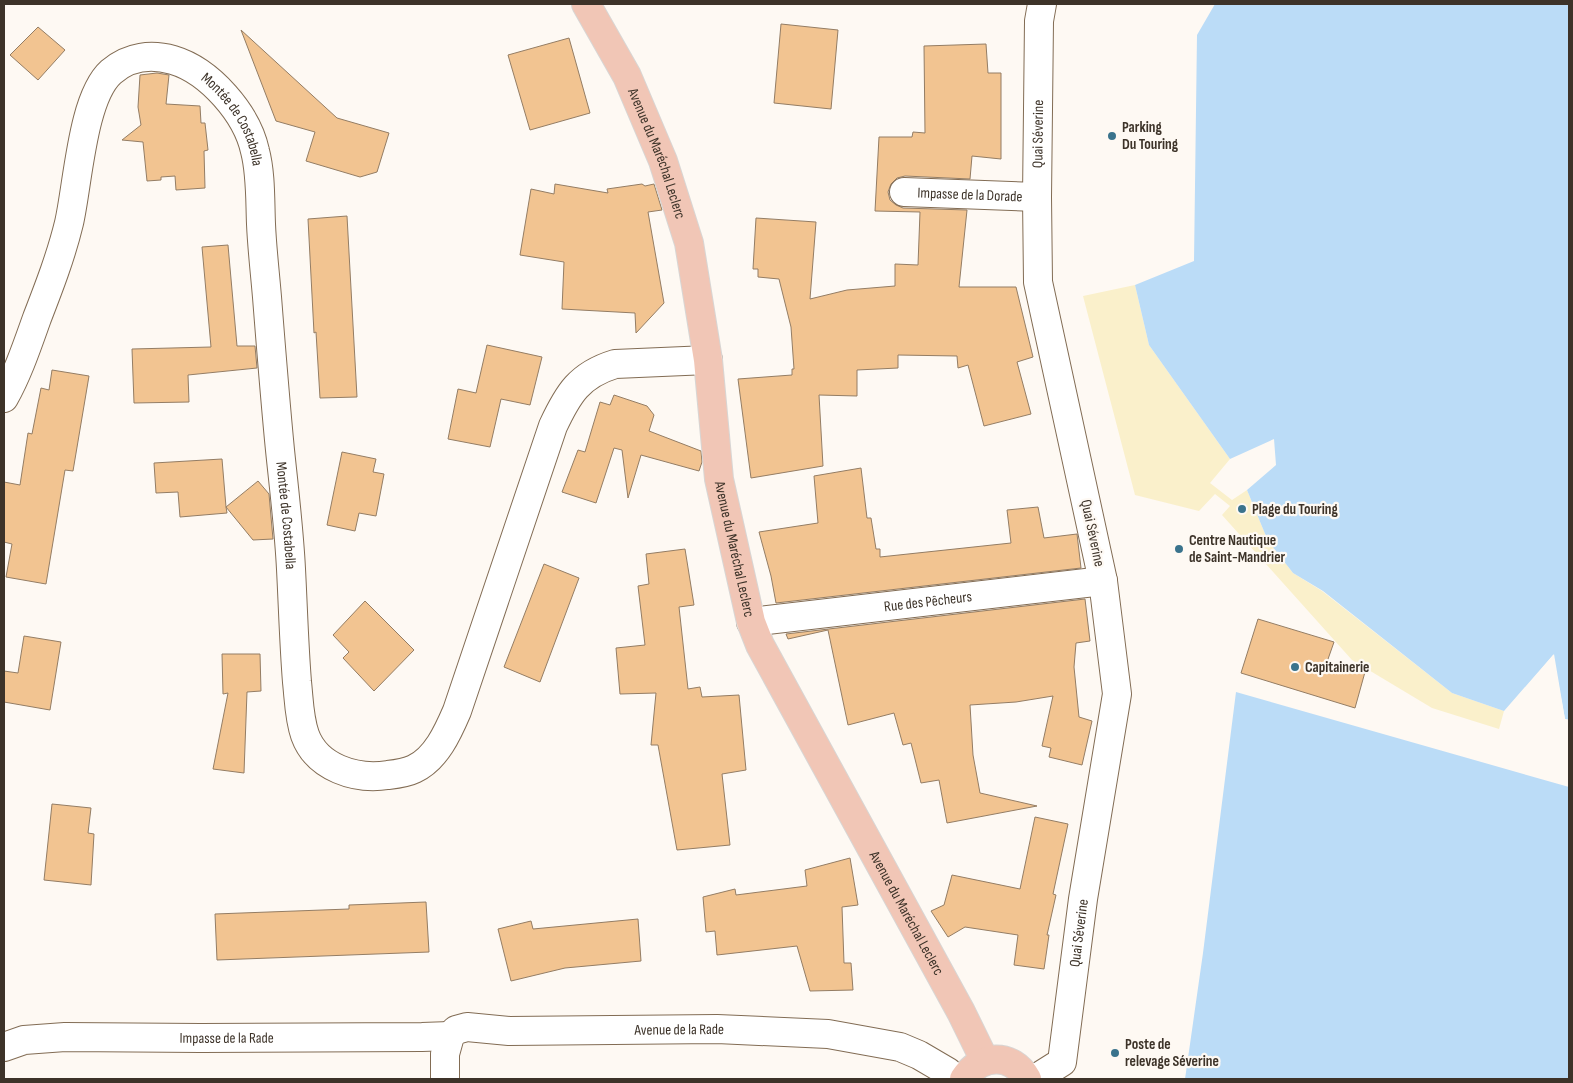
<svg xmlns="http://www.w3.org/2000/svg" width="1573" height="1083" font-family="'Sofia Sans Condensed',sans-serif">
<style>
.sand{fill:#faf0cb}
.water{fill:#bbdcf7}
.pier{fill:#fef9f3}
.building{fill:#f2c491;stroke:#947d64}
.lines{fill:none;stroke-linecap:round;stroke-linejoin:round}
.minor-casing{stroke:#826c54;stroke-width:30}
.major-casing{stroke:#d8d6d4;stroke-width:30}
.minor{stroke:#fff;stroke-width:28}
.major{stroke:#f1c6b6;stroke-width:28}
.poi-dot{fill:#3a738c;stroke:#fef9f3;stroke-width:2}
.labels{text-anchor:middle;stroke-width:4.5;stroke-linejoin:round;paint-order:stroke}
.street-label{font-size:15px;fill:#3d3329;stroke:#fef9f3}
.poi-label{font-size:15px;font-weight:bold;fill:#3d3329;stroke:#fef9f3;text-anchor:start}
</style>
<rect width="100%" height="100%" fill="#fef9f3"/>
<path class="sand" d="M1135,285l14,60 81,114 -20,24 22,17 15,-10 21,51 25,32 29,18 130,102 52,18 -5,18 -67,-21 -80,-48 -130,-145 8,-9 -15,-12 -16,17 -64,-16 -52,-199z"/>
<g class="water">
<path d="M1215,4h354v716l-4,-1 -12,-64 -49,56 -52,-18 -129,-102 -30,-18 -25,-32 -21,-51 29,-25 -2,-26 -44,20 -81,-114 -14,-60 59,-24 3,-226z"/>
<path d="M1236,692l333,95v292h-384l18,-126z"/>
</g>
<path class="pier" d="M1554,654l11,65 4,1v3l-7,-4 -10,-59 -46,53h-2z"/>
<g class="building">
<path d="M781,24l57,6 -7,79 -57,-6z"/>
<path d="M38,27l27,23 -27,30 -28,-25z"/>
<path d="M241,30l96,88 52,15 -12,39 -17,5 -54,-16 9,-29 -39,-11z"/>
<path d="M569,38l21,75 -60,17 -22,-75z"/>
<path d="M986,44l2,29h13v86l-29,-3 -2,23 -65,-3 -8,2 -6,6 -3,8 2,8 6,5 7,3 64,2 -8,77h57l17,70 -16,5 14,52 -47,12 -16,-61 -10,3 -1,-12 -59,-1v13l-41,2v26l-38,-1 4,71 -72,12 -13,-99 54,-4v-6h2l-3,-42 -12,-48 -21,-2v-8h-5l3,-51 60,4 -6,77 37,-9 48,-4v-22l23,1 2,-53 -45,-1 4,-74h33l1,-5 12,1 -1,-87z"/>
<path d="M157,73l12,2 -3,29 34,2 1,17h4l3,27 -4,1 1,37 -29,2 -1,-14 -14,1v3l-14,1 -4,-39 -21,-2 19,-15 -3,-18 2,-32z"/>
<path d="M555,184l53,9 -1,-4 35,-5 3,2 9,-2 8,26 -14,2 16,91 -28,30 -1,-20 -73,-4 2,-47 -44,-7 11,-66 23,5z"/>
<path d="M347,216l10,181 -37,1 -4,-66 -2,1 -6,-114z"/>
<path d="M228,245l9,101h18l2,22 -69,7 1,27 -55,1 -2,-54 79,-2 -9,-100z"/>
<path d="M487,345l55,12 -12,48 -29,-6 -11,48 -42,-8 10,-50 18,4z"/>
<path d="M52,370l37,6 -16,95 -8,-1 -19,114 -40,-7 6,-33 -8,-2v-60l16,3 8,-52 4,1 9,-46 8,2z"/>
<path d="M614,395l33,11 7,9 -5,16 52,20 1,11 -3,9 -58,-16 -13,43 -6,-48 -8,-2 -18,55 -34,-11 16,-42 7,2 15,-50 10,3z"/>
<path d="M342,452l34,7 -3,13 11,2 -8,42 -17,-3 -4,18 -28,-6z"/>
<path d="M222,459l4,48 32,-26 11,13 4,45 -20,1 -27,-33 1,6 -47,4 -2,-25 -22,1 -2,-30z"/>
<path d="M861,468l6,50h4l5,31h4v8l131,-14 -4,-33 31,-3 6,31 33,-4 4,34 -305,35 -5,-27 -12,-44 59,-9 -4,-47z"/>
<path d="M685,549l9,56 -15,2 9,82 12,-2 2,10 37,-2 7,75 -24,4 8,71 -53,5 -19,-105h-7l5,-52 -36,1 -4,-46 29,-3 -7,-59 11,-2 -3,-30z"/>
<path d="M544,564l35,14 -39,104 -36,-15z"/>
<path d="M1085,599l5,42 -14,2 -2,24 5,50 13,4 -10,44 -33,-8 2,-9 -9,-2 11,-50 -37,6 -46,3 3,50 7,38 57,13 -90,17 -8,-43 -18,3 -10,-40 -8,2 -9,-32 -46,12 -20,-95 -40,9 -2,-5z"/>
<path d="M365,601l49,49 -40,41 -31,-33 6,-6 -16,-17z"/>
<path d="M1258,619l76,23 -7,20 38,10 -10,36 -114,-35z"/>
<path d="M24,636l37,6 -11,68 -46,-8v-31l14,2z"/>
<path d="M222,654h38l1,37 -14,1 -3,81 -31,-4 15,-76 -5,1z"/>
<path d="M52,804l39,4 -3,25 6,1 -3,51 -47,-5z"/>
<path d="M1035,817l33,7 -15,70 3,1 -9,40h2l-5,34 -30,-4 4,-30 -53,-8 -17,10 -17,-26 13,-6 8,-30 68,14z"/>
<path d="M850,858l8,47 -16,2 2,56h7l2,27 -43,1 -13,-45 -80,9 -2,-24 -9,1 -3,-35 32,-8 1,6 71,-9 -2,-16z"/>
<path d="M426,902l3,50 -212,8 -2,-46 134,-5v-4z"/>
<path d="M638,919l3,42 -76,7 -54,13 -13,-52 33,-8 2,8z"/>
</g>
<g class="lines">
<g class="minor-casing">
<g id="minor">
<path id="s1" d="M904,192l133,5"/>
<path id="s2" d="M4,398c14,-25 23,-52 33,-80 12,-31 24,-62 32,-95 9,-39 13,-125 42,-151 18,-16 41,-18 62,-12 37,11 74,54 82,91 6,23 5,49 6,73 1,24 4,49 6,73 4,51 8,102 13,153 4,39 9,79 11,119 2,38 3,76 6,113 2,18 2,36 8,53 12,33 51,45 83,40 9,-1 18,-2 26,-6 22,-10 34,-37 43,-58l96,-285c15,-32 26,-51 62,-62l93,-4"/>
<path id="s3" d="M751,622l352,-41"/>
<path id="s4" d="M4,1047l20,-7 41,-3 136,1 221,-1 28,-1"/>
<path id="s5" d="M445,1079v-25l5,-18 6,-6 11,-3 42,4 208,-2 111,5 72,13 19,8 29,17"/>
<path id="s6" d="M1035,1079l27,-17 21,-163 34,-205 -14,-113 -65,-299 -1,-85 2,-176 3,-17"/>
</g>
</g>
<g class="major-casing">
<g id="major">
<path id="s7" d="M586,4l41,72 36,85 26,82 19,117 11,119 32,143 9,23 201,367 24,49"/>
<path d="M964,1079c16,-25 48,-27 63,0"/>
</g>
</g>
<use href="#minor" class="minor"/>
<use href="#major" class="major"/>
</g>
<g class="poi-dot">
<circle cx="1112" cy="136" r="5"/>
<circle cx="1242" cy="509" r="5"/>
<circle cx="1179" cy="549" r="5"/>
<circle cx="1295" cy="667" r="5"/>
<circle cx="1115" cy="1053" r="5"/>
</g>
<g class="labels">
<g class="street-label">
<text dy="5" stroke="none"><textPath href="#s2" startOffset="500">Montée de Costabella</textPath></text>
<text dy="5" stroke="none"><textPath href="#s6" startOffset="972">Quai Séverine</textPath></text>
<text dy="5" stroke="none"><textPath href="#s7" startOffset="166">Avenue du Maréchal Leclerc</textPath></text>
<text dy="5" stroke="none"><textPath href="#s1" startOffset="66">Impasse de la Dorade</textPath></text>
<text dy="5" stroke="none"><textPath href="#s2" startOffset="905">Montée de Costabella</textPath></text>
<text transform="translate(1093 533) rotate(78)" y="5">Quai Séverine</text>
<text dy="5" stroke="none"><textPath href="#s7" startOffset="571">Avenue du Maréchal Leclerc</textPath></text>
<text dy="5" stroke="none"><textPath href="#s3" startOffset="178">Rue des Pêcheurs</textPath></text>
<text dy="5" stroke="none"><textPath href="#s7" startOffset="976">Avenue du Maréchal Leclerc</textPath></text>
<text dy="5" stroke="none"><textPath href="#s6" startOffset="162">Quai Séverine</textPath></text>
<text dy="5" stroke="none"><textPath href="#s5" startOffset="276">Avenue de la Rade</textPath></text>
<text dy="5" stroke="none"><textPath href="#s4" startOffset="224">Impasse de la Rade</textPath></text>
</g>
<g class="poi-label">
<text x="1122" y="132">Parking<tspan x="1122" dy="17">Du Touring</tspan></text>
<text x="1252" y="514">Plage du Touring</text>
<text x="1189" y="545">Centre Nautique<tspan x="1189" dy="17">de Saint-Mandrier</tspan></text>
<text x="1305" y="672">Capitainerie</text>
<text x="1125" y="1049">Poste de<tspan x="1125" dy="17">relevage Séverine</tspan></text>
</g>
</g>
<rect width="1573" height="1083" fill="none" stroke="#3d3329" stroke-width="10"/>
</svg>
